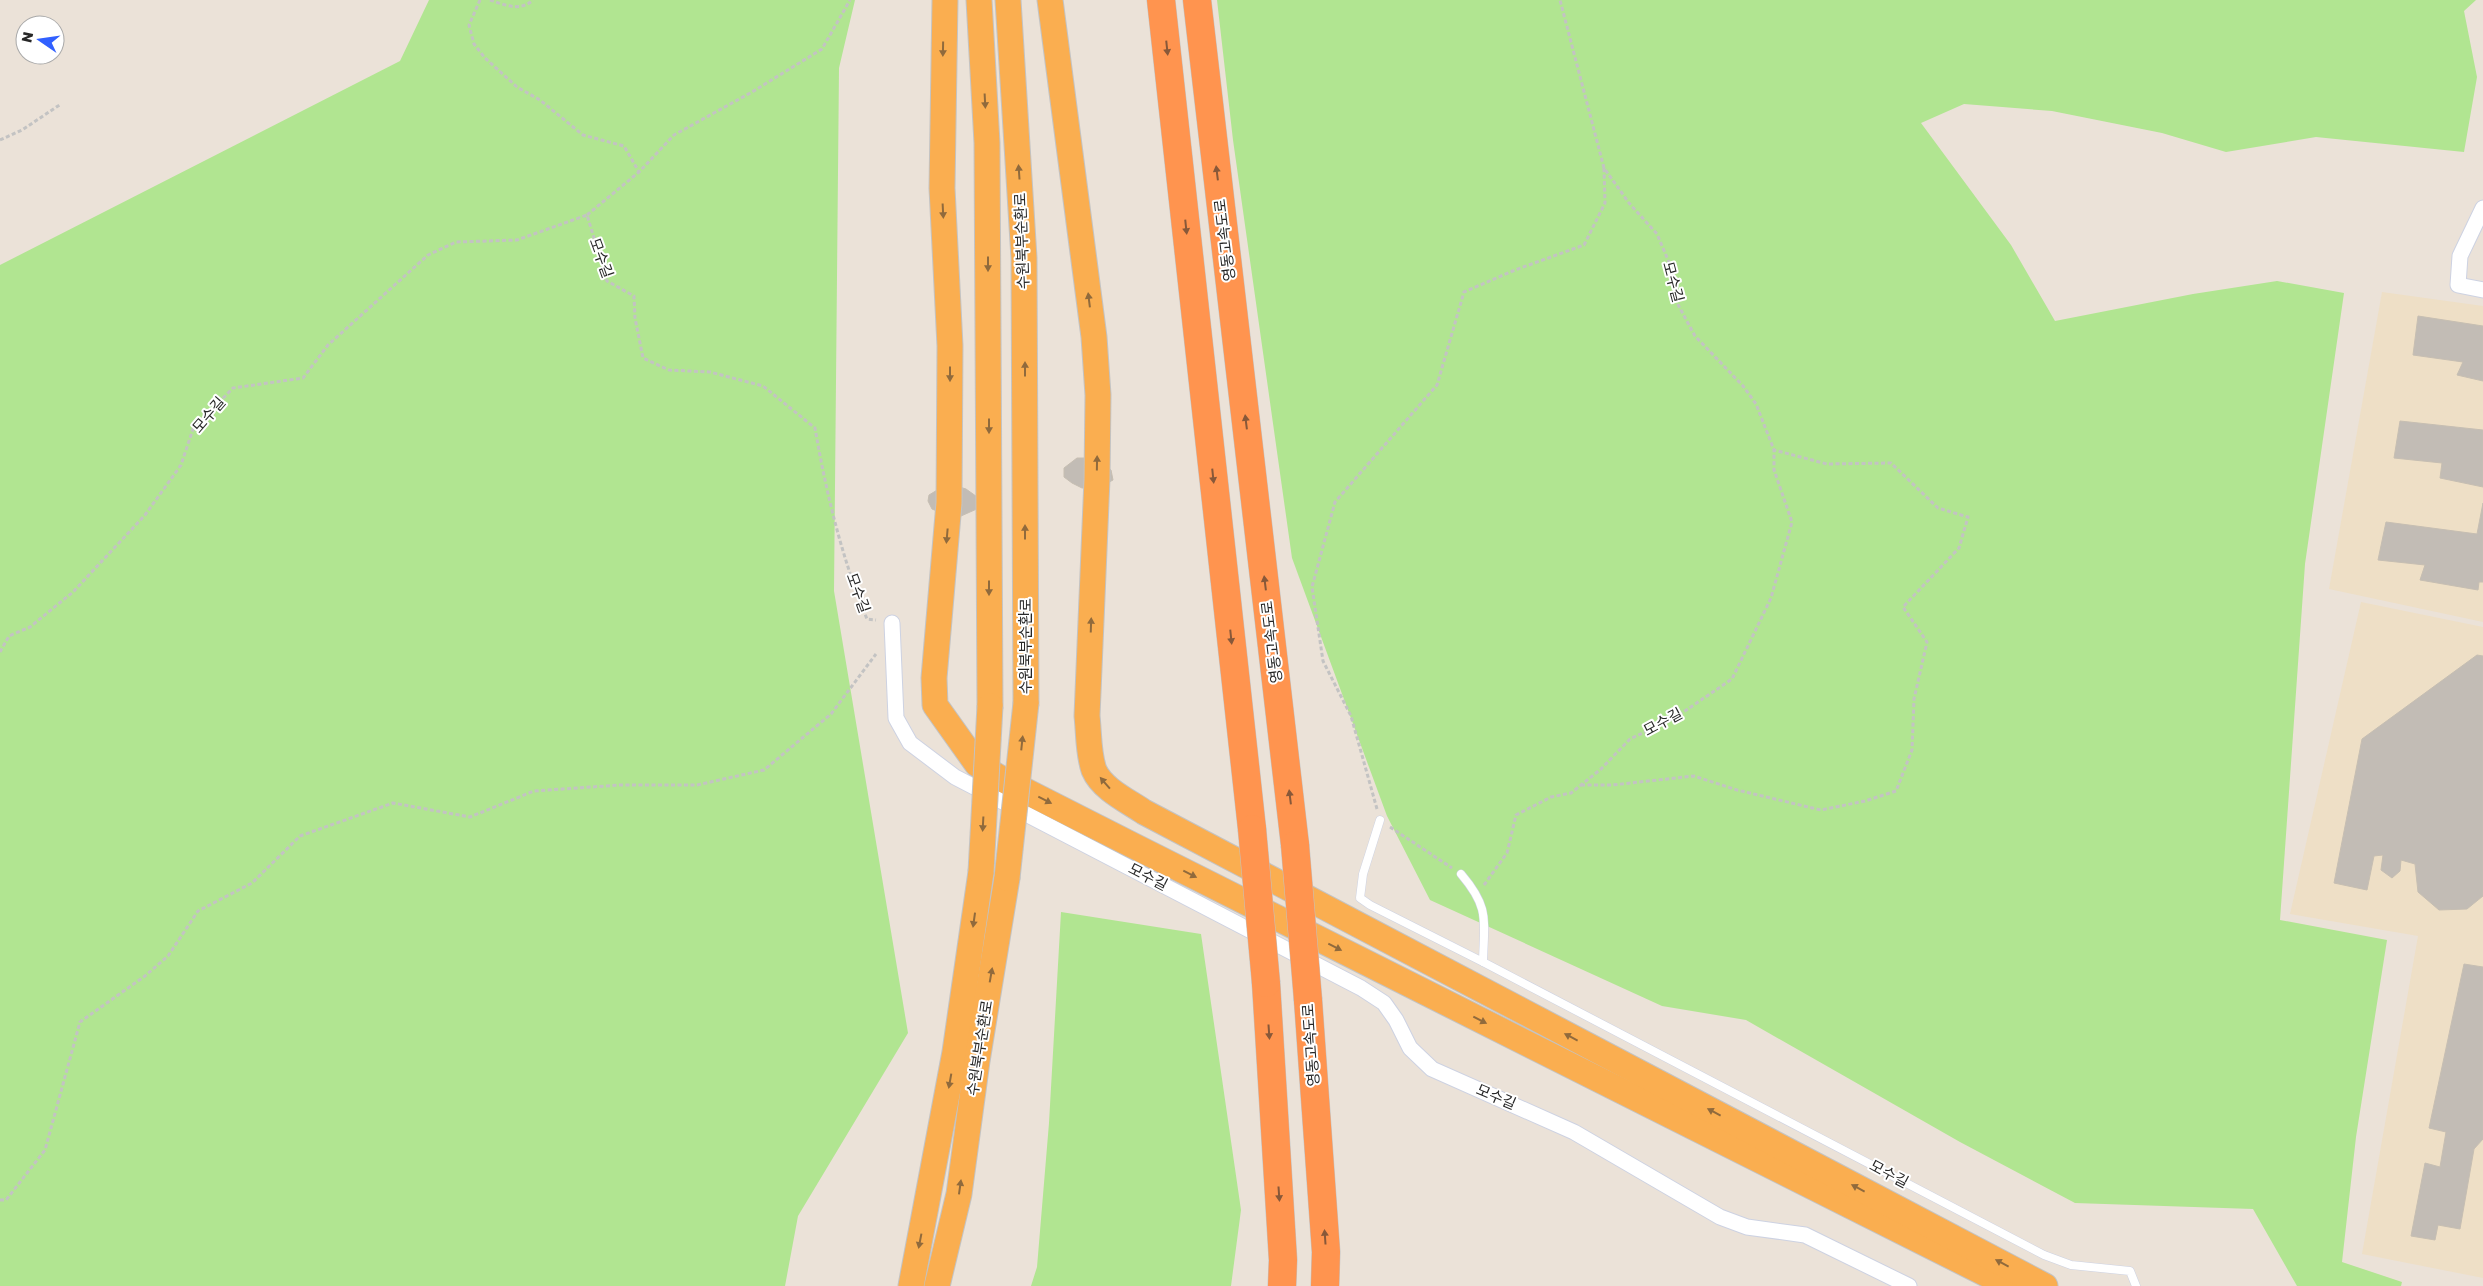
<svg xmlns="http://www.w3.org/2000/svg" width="2483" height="1286" font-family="'Golos Text','Noto Sans KR',sans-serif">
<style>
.education{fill:#eedfc6}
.green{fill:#b1e591}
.building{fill:#c2bcb5;stroke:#c6beb2}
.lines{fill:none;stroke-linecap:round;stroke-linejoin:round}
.service-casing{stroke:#cdd2e2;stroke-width:9}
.minor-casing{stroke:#cdd2e2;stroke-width:17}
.trunk-casing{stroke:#c3c3c3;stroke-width:27}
.motorway-casing{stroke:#c3c3c3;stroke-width:29}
.path{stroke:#c3c3c3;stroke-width:3;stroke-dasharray:4 2.5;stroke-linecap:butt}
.service{stroke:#fff;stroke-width:8}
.minor{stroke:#fff;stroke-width:15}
.trunk{stroke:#faae50;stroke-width:25}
.motorway{stroke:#ff944f;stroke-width:28}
.trunk-bridge-casing{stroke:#c3c3c3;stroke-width:27;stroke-linecap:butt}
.motorway-bridge-casing{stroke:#c3c3c3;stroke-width:29;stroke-linecap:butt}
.trunk-bridge{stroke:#faae50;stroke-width:25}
.motorway-bridge{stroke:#ff944f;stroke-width:28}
.oneway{fill:#885839}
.oneway2{fill:#906a3c}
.labels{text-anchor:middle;stroke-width:4;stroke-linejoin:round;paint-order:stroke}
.street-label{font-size:15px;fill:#272727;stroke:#fff}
</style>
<rect width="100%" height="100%" fill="#ebe2d8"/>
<g class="education">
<path d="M2382,292l101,14v316l-154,-33z"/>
<path d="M2361,602l122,25v651l-121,-24 56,-318 -128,-22z"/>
</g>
<g class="green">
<path d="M429,0h426l-16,68 -5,523 74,442 -110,183 -13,70h-785v-1021l400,-204z"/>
<path d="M1217,0h1259l-12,11 13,66 -13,75 -148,-15 -90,15 -64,-19 -110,-22 -88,-7 -43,19 90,122 44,76 138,-27 84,-13 67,12 -39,271 -25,356 107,20 -31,197 -14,125 60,20 -1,4h-104l-44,-77 -178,-6 -115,-61 -214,-122 -84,-14 -232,-106 -43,-84 -95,-258 -59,-418z"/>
<path d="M1061,912l140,22 40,276 -10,76h-200l6,-19 12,-144z"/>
</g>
<g class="building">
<path d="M2418,316l65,10v55l-26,-6 6,-13 -50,-7z"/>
<path d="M2400,421l83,9v57l-43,-9 2,-15 -48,-5z"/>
<path d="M1077,458h18l16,12 2,10 -13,7 -18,1 -10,-5 -8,-6v-9z"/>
<path d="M953,485l13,4 14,10 -1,9 -18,8 -17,-2 -12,-5 -4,-8 1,-6 15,-9z"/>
<path d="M2483,503v79h-4l-1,8 -58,-10 5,-15 -47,-5 8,-38 91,12z"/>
<path d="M2477,655l6,1v240l-16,13 -28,1 -21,-18 -3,-28 -14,-4 -1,11 -8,7 -11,-8 2,-15 -9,1 -7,34 -33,-7 28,-144z"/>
<path d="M2464,964l19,3v172l-9,10 -14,80 -22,-4 -3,15 -24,-4 14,-73 15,4 6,-35 -17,-4z"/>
</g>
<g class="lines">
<g class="service-casing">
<g id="service">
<path d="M1380,820l-17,54 -3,24 10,7 113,57"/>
<path d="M1461,874c29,34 23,46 22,88l561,293 27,10 59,6 6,15"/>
</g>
</g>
<g class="minor-casing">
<g id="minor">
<path d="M2483,208l-23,48 -2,29 25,5"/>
<path d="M892,623l4,95 14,25 45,34 406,211 23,15 12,17 14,28 22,21 142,63 146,85 27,10 58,8 104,51"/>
</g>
</g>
<g class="trunk-casing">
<g id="trunk">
<path d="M945,0l-3,188 8,158 -1,157 -15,175 1,27 42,59 23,14 132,67 878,441"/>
<path d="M979,0l8,143 3,563"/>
<path d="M1008,0l16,258 2,445"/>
<path d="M1050,0l44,337 4,58 -1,84 -10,237c2,17 1,37 7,54 8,19 34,31 50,42l901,474"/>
<path d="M911,1286l44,-234 26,-180"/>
<path d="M937,1286l22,-92 18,-133 30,-183"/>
</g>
</g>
<g class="motorway-casing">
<g id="motorway">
<path d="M1161,0l91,829"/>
<path d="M1197,0l98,845"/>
<path d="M1266,983l17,277 -1,26"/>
<path d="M1308,1000l18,252 -1,34"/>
</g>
</g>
<g class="path">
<path d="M480,0l-11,25 5,19 11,14 32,29 23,13 43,35 41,11 15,26"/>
<path d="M490,0c15,5 30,12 43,0"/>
<path d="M0,140l22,-10 39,-26"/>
<path d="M587,215l52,-43 35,-37 78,-43 70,-43 28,-49"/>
<path d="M0,652l9,-16 21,-9 43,-35 72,-77 36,-50 12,-36 40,-41 70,-10 25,-33 100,-90 28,-13 61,-2 70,-25 20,66 27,15 1,22 8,40 26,12 41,2 53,14 52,42c11,64 27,131 52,191l9,1"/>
<path d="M1581,785h31l82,-9 43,14 84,20 44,-9 31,-10 16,-41 2,-51 13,-57 -24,-35 56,-59 9,-31 -30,-9 -47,-45 -64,1 -53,-14"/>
<path d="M1377,809l-26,-93 -28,-55 -11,-74 23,-85 102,-117 27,-93 51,-22 69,-25 21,-42 -1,-35"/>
<path d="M1390,827l62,41"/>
<path d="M1484,885l23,-32 9,-38 35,-18 20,-4 30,-24 29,-30 46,-22 56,-38 39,-81 21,-76 -18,-52v-20l-18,-46 -13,-18 -48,-50 -19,-35 -5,-34 -14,-33 -28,-31 -25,-35 -44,-168"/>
<path d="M0,1200h6l39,-50 35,-128 65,-46 23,-20 30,-45 54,-28 48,-47 93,-33 77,14 64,-26 86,-6h77l67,-15 67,-56 45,-60"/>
</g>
<use href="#service" class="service"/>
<use href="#minor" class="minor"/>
<use href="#trunk" class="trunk"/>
<use href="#motorway" class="motorway"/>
<g class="trunk-bridge-casing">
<g id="trunk-bridge">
<path d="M981,872l9,-166"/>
<path d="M1007,878l19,-175"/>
</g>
</g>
<g class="motorway-bridge-casing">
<g id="motorway-bridge">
<path d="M1252,829l14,154"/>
<path d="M1295,845l13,155"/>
</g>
</g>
<use href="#trunk-bridge" class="trunk-bridge"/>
<use href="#motorway-bridge" class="motorway-bridge"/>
</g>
<defs><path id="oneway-solid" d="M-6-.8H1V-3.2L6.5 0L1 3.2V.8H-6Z" transform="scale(1.25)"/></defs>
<g class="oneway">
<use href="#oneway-solid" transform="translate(1167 48) rotate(84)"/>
<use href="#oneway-solid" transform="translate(1217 173) rotate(-97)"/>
<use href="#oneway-solid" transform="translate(1186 227) rotate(84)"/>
<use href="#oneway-solid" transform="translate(1246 422) rotate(-97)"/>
<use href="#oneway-solid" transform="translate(1213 476) rotate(84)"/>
<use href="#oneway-solid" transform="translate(1265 583) rotate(-97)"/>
<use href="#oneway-solid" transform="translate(1231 637) rotate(84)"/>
<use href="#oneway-solid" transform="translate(1290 797) rotate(-97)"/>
<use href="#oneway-solid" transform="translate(1269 1032) rotate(86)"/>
<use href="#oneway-solid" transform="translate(1279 1194) rotate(86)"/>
<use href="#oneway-solid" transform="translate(1325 1237) rotate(-94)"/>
</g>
<g class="oneway2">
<use href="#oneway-solid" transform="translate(943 49) rotate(91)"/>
<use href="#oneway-solid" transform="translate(985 101) rotate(87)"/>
<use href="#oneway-solid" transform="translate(1019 172) rotate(-94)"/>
<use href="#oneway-solid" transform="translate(943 211) rotate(87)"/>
<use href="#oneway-solid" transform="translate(988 264) rotate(90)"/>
<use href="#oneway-solid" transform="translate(1089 300) rotate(-97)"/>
<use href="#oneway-solid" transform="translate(1025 369) rotate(-90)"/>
<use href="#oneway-solid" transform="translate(950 374) rotate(90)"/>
<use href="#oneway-solid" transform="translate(989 426) rotate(90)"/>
<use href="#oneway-solid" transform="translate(1097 463) rotate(-89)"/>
<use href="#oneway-solid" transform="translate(1025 532) rotate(-90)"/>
<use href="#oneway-solid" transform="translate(947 536) rotate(95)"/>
<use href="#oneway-solid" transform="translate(989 588) rotate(90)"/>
<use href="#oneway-solid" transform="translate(1091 625) rotate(-88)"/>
<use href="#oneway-solid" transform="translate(1022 743) rotate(-84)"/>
<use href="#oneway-solid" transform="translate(1105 783) rotate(-131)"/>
<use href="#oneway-solid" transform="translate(1045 800) rotate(27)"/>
<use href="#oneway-solid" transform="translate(983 824) rotate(93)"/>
<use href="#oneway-solid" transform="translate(1190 874) rotate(27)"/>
<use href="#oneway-solid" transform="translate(974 920) rotate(98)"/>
<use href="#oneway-solid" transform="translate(1335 947) rotate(27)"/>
<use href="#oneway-solid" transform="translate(991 975) rotate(-80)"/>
<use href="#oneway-solid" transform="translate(1480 1020) rotate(27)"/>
<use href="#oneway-solid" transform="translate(1571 1037) rotate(-152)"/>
<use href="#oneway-solid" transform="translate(950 1081) rotate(100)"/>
<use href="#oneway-solid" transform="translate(1714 1112) rotate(-152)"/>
<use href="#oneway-solid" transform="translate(960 1187) rotate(-82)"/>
<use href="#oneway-solid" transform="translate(1858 1188) rotate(-152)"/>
<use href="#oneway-solid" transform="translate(920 1241) rotate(101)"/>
<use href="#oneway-solid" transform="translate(2002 1263) rotate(-152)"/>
</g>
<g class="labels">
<g class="street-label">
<text transform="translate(1225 240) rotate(-97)" y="5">영동고속도로</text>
<text transform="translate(1022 241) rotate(-92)" y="5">수원북부순환로</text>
<text transform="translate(601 258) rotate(70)" y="5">모수길</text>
<text transform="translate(1673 282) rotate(75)" y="5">모수길</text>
<text transform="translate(209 415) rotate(-49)" y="5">모수길</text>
<text transform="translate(858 593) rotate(70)" y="5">모수길</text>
<text transform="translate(1272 642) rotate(-97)" y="5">영동고속도로</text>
<text transform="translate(1026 646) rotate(-90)" y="5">수원북부순환로</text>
<text transform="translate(1663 722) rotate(-28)" y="5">모수길</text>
<text transform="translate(1148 877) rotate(27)" y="5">모수길</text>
<text transform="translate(1311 1045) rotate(-94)" y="5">영동고속도로</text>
<text transform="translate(980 1048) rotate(-81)" y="5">수원북부순환로</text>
<text transform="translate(1496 1097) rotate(23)" y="5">모수길</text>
<text transform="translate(1889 1174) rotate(28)" y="5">모수길</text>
</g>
</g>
<g transform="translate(40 40) rotate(283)"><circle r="24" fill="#ffffff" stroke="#a9a9a9"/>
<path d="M0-4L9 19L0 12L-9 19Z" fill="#3160ff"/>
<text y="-8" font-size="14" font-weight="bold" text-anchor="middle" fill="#272727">N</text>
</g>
</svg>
